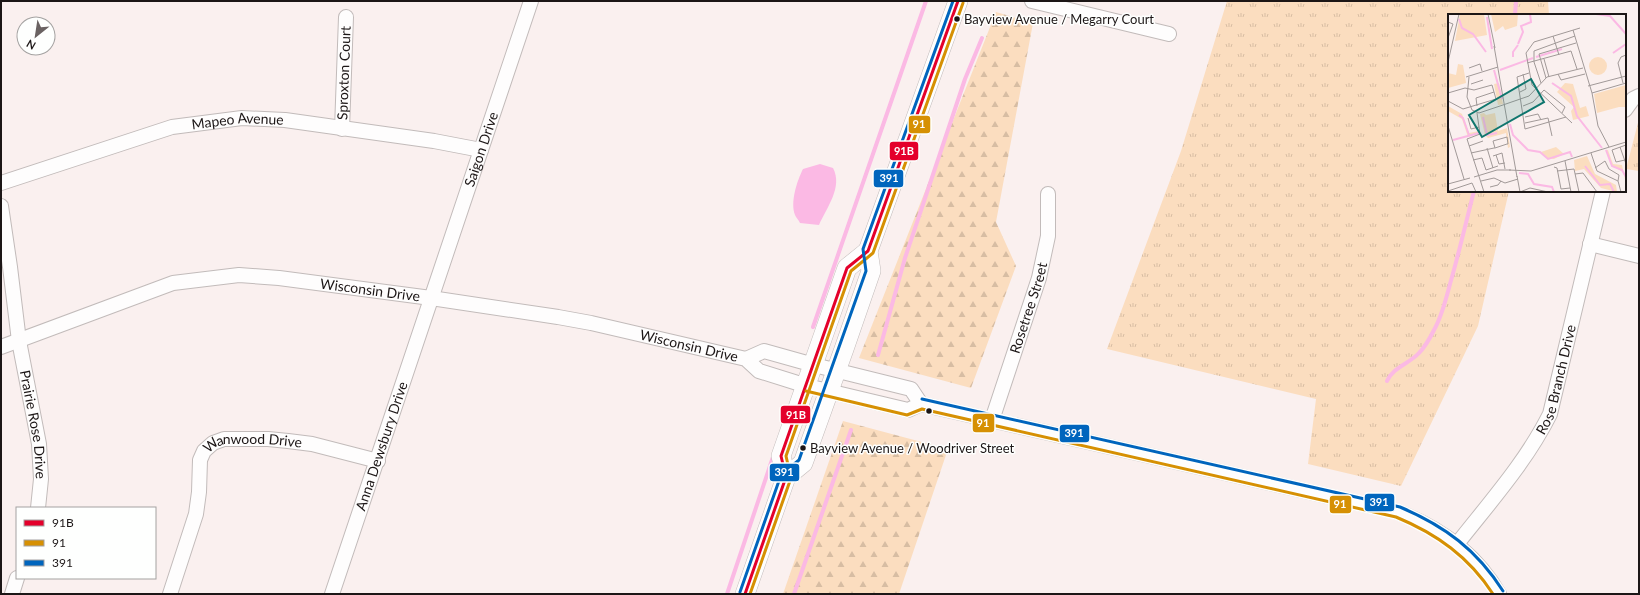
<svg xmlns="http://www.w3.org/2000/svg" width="1640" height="595" font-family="Lato,sans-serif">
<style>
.forest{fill:url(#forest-firs)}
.park{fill:url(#park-tufts)}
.water{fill:#fbb9e4}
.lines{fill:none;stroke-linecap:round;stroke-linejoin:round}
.stream{stroke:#fbb9e4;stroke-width:4}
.street-casing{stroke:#c2bbba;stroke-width:16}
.secondary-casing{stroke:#c2bbba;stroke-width:20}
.street{stroke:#fefdfd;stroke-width:14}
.secondary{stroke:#fefdfd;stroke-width:19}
.bus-1-casing{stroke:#fefffe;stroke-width:6}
.bus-2-casing{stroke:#fefffe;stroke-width:6}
.bus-3-casing{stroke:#fefffe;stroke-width:6}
.bus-1{stroke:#e4002b;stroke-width:3}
.bus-2{stroke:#d69003;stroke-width:3}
.bus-3{stroke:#0065bd;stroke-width:3}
.bus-dot{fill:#1c1616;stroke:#fefffe;stroke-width:1.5}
.labels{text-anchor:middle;stroke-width:3;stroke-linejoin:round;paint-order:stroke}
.bus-label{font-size:13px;fill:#1c1616;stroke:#fefffe;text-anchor:start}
.street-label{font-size:14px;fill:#1c1616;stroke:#fefffe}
.inset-river{fill:none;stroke:#fbb9e4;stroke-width:2}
.inset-road{fill:none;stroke:#a19998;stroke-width:1}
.view{fill:#0f766e;fill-opacity:0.15;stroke:#0f766e;stroke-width:2}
.inset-edge{fill:none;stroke:#1c1616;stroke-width:2}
.line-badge{stroke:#fefffe;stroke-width:1.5}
.badge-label{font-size:11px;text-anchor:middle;font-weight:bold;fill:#fff}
</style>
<defs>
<pattern id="forest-firs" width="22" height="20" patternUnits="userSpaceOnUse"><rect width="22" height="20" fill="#fbddbf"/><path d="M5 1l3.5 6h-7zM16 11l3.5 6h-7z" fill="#d7bda3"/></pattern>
<pattern id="park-tufts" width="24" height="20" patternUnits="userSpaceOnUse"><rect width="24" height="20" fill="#fbddbf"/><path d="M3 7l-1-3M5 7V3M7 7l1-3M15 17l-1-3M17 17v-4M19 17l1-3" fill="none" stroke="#d7bda3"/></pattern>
</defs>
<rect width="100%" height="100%" fill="#faf0ef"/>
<g class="forest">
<path d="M996,12l37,11 -37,199 20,44 -45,122 -112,-30z"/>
<path d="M843,421l105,28 -49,145h-116z"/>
</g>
<g class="park">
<path d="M1227,1h321l1,14h-100v176h60l-31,135 -77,160 -93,-22 8,-65 -209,-50 74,-198z"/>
<path d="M1639,119v52l-13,-2z"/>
</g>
<path class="water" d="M820,164l13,4c10,19 -6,39 -14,57l-19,-2c-1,-3 -4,-5 -5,-8 -5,-13 2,-34 8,-46z"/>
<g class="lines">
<g class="stream">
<path d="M1515,15l1,-14"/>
<path d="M813,327l113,-326"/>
<path d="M878,355l27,-97 60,-179 17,-41"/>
<path d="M1387,381c6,-14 22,-17 32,-28 6,-6 11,-15 15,-23 8,-14 12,-31 16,-46 9,-31 16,-62 24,-93"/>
<path d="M727,594l47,-140"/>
<path d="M794,594l57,-164"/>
</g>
<g class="street-casing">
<g id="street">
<path d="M1032,1l137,33"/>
<path d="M1625,110l8,-11 6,-3"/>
<path id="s1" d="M342,129l4,-112"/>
<path id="s2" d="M1,183l171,-56 70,-9 43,2 149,21 47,9"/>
<path id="s3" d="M1,206l9,61 9,74 20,103 2,35 -3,29"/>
<path d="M1590,244l49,12"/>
<path id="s4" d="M1,347l172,-64 66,-8 40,3 152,20 127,19 33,6 155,36 13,12 48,15 101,24 13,-6 477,108c42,16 78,42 101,82"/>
<path d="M746,359l18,-8 50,14 97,24 10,15"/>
<path id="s5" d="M992,420l47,-142 9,-42v-42"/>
<path id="s6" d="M1457,544c33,-42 69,-82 93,-130l53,-223"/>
<path d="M12,594l5,-16"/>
<path id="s7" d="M170,594l26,-80 3,-22 1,-32 4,-9 9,-8 11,-4h44l20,2 24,3 66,17"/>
<path id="s8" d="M332,594l199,-593"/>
</g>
</g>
<g class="secondary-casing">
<g id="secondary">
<path d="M786,477l-5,-21 66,-188 21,-17"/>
<path d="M745,594l41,-117 17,-14 41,-114 27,-78 -3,-20 90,-250"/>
</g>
</g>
<use href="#street" class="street"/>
<use href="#secondary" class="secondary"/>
<g class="bus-1-casing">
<path id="bus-1" d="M745,594l41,-117 -5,-21 66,-188 21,-17 90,-250"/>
</g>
<g class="bus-2-casing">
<g id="bus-2">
<path d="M806,391l101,24 15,-6 474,108c41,17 73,40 97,77"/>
<path d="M750,594l41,-116 -5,-22 65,-185 22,-18 90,-250"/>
</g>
</g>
<g class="bus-3-casing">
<g id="bus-3">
<path d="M922,399l478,108c45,19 77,43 103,84"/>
<path d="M740,592l41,-117 18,-15 40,-113 27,-76 -3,-22 90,-248"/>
</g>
</g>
<use href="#bus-1" class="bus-1"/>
<use href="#bus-2" class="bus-2"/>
<use href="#bus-3" class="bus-3"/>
</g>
<g class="bus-dot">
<circle cx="957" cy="19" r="3.5"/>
<circle cx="929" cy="411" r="3.5"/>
<circle cx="803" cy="448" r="3.5"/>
</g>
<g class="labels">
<g class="bus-label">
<text x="964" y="24">Bayview Avenue / Megarry Court</text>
<text x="810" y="453">Bayview Avenue / Woodriver Street</text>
</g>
<g class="street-label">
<text dy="5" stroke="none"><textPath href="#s1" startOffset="56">Sproxton Court</textPath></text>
<text dy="5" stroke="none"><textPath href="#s2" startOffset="246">Mapeo Avenue</textPath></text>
<text dy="5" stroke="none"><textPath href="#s8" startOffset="469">Saigon Drive</textPath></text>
<text dy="5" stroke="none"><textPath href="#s4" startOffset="382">Wisconsin Drive</textPath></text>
<text dy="5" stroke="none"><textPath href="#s5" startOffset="118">Rosetree Street</textPath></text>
<text dy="5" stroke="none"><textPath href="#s4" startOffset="706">Wisconsin Drive</textPath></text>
<text dy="5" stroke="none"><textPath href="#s6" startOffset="195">Rose Branch Drive</textPath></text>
<text dy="5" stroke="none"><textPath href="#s3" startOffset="221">Prairie Rose Drive</textPath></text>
<text dy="5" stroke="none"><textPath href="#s8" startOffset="156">Anna Dewsbury Drive</textPath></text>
<text dy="5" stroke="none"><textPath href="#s7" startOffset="200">Wanwood Drive</textPath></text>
</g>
</g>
<g transform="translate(1448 14)">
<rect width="178" height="178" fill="#faf0ef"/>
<path d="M12,0h24l3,21 -32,6zM43,0h27l-1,12 -12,4 -2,-4 -8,6zM141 52a9 9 0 1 1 18 0a9 9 0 1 1-18 0ZM10,50l5,1 3,18 -18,5v-15l8,2zM51,69l4,21 -5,1 -4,-21zM117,69l8,1 7,24 6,-2 3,10 -16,4 -2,-9 3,-4 -17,-15zM108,133l8,7 -10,5 -8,-1 -5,-6zM158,136h2l5,14 9,1 4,18 -3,-11 -12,-7z" fill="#fbddbf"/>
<path d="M178,71v27l-1,-5h-6l-22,6 -3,-19zM0,92l14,8 7,19 10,-2 1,2 -12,4 -6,-18 -14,-8zM36,99l2,2 9,-2 3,18 9,-3 3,19 -2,1 -2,-15 -18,5 -3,-3 -5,-21zM139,142l8,18 21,11 1,7 -16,-4 -17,-19 -9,2 -1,-11z" fill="#fbddbf"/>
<path class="inset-river" d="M148,0l14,2 16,18M39,3l5,32M11,5l3,9 11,6 13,18M70,30l5,-12 -2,-6 10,-4 -1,-8M165,39l13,-9M65,43v-5l5,-7M88,43l26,-8M46,56l8,29M52,56l33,-12M104,69l19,13 6,20 25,32M11,101l4,3 6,17M35,103l4,18 10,-2M62,110l3,11 15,15 12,2 8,7 22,-7 2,5M5,126l26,-7M158,136l6,16 10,4 4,7M137,152l15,19 10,-1 4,8M71,159l9,1 6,10 18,3 2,5"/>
<path class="inset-road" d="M40,0l7,34M0,8l5,2 -5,14M125,16l19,63 6,33 11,21M105,22l6,19M46,32l23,131M96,45l5,18M0,48l11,-48M79,49l44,-12 6,18M21,54l11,-4 2,7M81,59l-12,4 8,52 41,-12M110,60l3,6 24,-6M18,63l32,-10M21,63l-2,20 5,13 7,3 21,-7M98,64l-7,-24 37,-11M93,69l-7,-21v-11l41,-15M175,69l-5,-20 3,-6 5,-2M23,70l12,-4M140,72l38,-10M72,78l6,-3 -3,-15M0,79l17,-5 9,2 18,-5 4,14 -33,10 -15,-8M144,79l34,-10M29,92l-1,-8 18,-6M52,92l29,-10 18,-19 36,-9M75,92l10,-4 11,-12 21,17 -3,6M29,99l3,21 -13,5 17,53M77,103l13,-3 3,6M20,104l3,11 8,-2M77,109l23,-5 4,18M124,109l-40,-38 -6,-32 8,-11 46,-14M0,112l16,53M21,132l14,-5M172,133l6,17M39,134l6,20M23,139l23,-5h1l12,-4h1l-1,-7 -14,4 2,7M143,139l6,18 21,10 3,11M48,141l3,9 6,-1M45,142l9,-3 3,16M25,146l9,-2 4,12 12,-4M177,146l-9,2 -4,-12 14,-5M117,147l6,31M106,153l3,1 4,21 9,-1M147,154l10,-7 4,8 10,6 -1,6M61,156l22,1 95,-29M109,157l17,-2 5,23M127,160l8,-1 14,19M69,162l3,16M26,163l23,-7h14M33,167l13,-3 11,5 13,-4M0,170l22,-6M42,173l8,-2 3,-4M0,177l24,-8 4,9M72,178l10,-4 18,4"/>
<path class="view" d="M83,65l13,23 -62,35 -13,-22z"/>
<rect width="178" height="178" class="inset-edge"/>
</g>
<g class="line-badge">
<rect x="908" y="115" width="23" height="19" rx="4" fill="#d69003"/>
<rect x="889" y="141" width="30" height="20" rx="4" fill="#e4002b"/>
<rect x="873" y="169" width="31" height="19" rx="4" fill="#0065bd"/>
<rect x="780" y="405" width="31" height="19" rx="4" fill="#e4002b"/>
<rect x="972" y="413" width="23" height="20" rx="4" fill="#d69003"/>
<rect x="1059" y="424" width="31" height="19" rx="4" fill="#0065bd"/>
<rect x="769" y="463" width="31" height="19" rx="4" fill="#0065bd"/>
<rect x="1364" y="493" width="31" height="19" rx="4" fill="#0065bd"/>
<rect x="1329" y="495" width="23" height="19" rx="4" fill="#d69003"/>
</g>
<g class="badge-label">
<text x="919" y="128">91</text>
<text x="904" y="155">91B</text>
<text x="889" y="182">391</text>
<text x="796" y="419">91B</text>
<text x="983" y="427">91</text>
<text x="1074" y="437">391</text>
<text x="784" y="476">391</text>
<text x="1379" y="506">391</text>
<text x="1340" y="508">91</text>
</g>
<rect width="1640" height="595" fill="none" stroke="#1c1616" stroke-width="4"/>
<rect x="16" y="507" width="140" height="72" fill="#fefffe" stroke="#a4a2a1"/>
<rect x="24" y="520" width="20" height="6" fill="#e4002b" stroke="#a4a2a1"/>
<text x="52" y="527" font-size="12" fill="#1c1616">91B</text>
<rect x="24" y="540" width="20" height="6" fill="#d69003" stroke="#a4a2a1"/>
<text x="52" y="547" font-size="12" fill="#1c1616">91</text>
<rect x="24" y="560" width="20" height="6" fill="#0065bd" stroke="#a4a2a1"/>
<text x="52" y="567" font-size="12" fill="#1c1616">391</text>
<g transform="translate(36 36) rotate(210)"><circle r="19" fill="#fefffe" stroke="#a4a2a1"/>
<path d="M0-3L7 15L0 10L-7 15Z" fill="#6a6262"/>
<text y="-6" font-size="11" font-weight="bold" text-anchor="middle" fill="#1c1616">N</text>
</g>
</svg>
